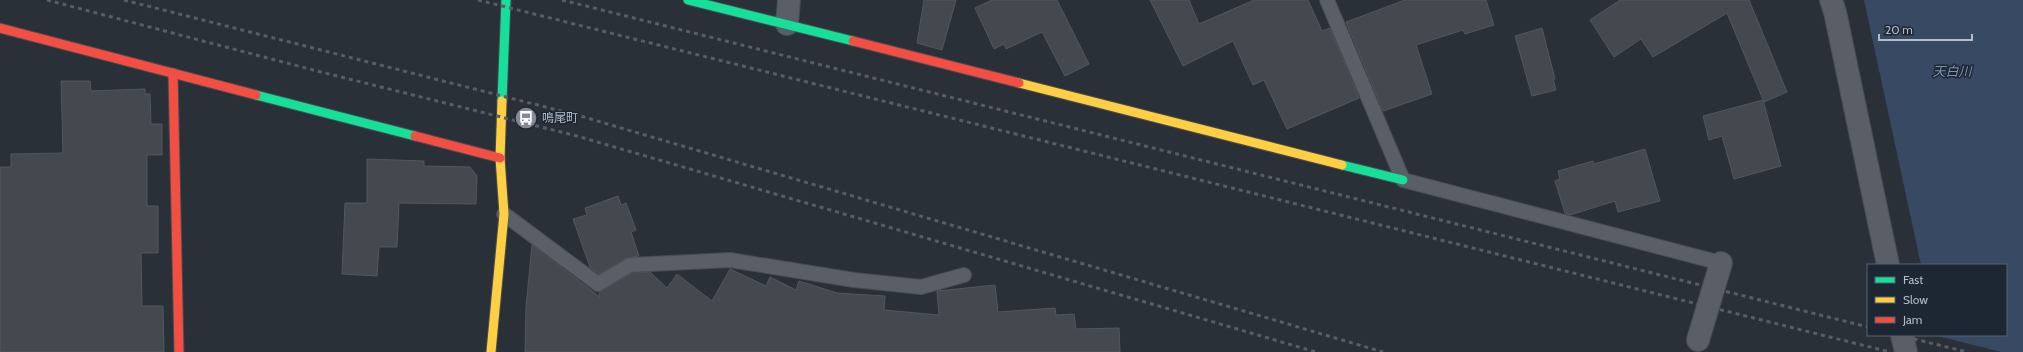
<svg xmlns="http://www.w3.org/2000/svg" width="2023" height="352" font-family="Cabin,'Noto Sans JP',sans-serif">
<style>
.water{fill:#384963}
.pier{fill:#2a3038}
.building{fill:#444950;stroke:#52575f}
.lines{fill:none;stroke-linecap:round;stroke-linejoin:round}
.lane-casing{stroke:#484c53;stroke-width:16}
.street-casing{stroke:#484c53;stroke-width:24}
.fast-casing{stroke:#484c53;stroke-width:11}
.slow-casing{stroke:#484c53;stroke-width:11}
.jam-casing{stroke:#484c53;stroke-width:11}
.lane{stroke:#5a5e66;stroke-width:14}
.street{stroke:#5a5e66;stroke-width:22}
.fast{stroke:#16e098;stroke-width:9}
.slow{stroke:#ffcf43;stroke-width:9}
.jam{stroke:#f24e42;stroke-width:9}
.rail{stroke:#595d64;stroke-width:3;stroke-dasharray:4 4;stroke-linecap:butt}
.labels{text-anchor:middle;stroke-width:3;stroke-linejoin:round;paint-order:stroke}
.poi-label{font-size:12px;fill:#b4bcc9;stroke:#1d2633;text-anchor:start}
.water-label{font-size:13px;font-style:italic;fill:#7c92b1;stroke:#1d2633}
</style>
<rect width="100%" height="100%" fill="#2a3038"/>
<path class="water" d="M1864,0h159v352h-84l-3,-17h70v-70h-85z"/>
<path class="pier" d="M1934,335l67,17h-64z"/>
<g class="building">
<path d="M924,0h32l-14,50 -25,-7z"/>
<path d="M992,0h65l32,64 -24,12 -23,-44 -36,17 -2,-5 -10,5 -19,-41z"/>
<path d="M1150,0h39l10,24 55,-24h54l14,31 8,-3 29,70 -72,31 -23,-49 -11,5 -20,-44 -50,25z"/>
<path d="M1405,0h81l8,25 -29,9 -2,-4 -47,15 16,49 -49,17 -37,-89z"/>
<path d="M1620,0h129l38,92 -23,10 -37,-89 -74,44 -12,-18 -27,18 -24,-37z"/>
<path d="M1542,28l13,51h-2l3,11 -24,6 -17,-60z"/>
<path d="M61,81h29l1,10 54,-2v5h5l1,30h11v31h-15v51h11v47h-17l1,53h21l1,46h-164v-185h11v-13l52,-1z"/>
<path d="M1763,100l18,66 -47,13 -12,-43 -13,4 -6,-24z"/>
<path d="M1645,149l15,52 -42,11 -3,-11 -45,14 -5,-2 -10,-32 5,-2 -2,-8 35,-10 1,3z"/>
<path d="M367,159l57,2v5l46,1 7,9 -1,28 -77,-1 -2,44h-18l-2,29 -35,-2 3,-71h22z"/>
<path d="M618,196l3,9 5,-2 10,27 -5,2 8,24 -13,2 -27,16 -9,-7 -17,-48 14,-4 -2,-7z"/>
<path d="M532,245l68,52 -1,-5 34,-19 17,-1 17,16 10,-14 35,27 18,-32 36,17 4,-9 26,13 3,-9 38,12 48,3 -1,14 55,5 -2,-24 58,-6 3,27 57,-4 1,7 18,-1 2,15 43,-1 1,24h-595l1,-45z"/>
</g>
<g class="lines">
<g class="lane-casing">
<g id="lane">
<path d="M1327,0l76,180 318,83"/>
<path d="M504,214l94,70 32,-19 100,-5 124,20 67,7 43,-12"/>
</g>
</g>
<g class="street-casing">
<g id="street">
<path d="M1831,0l4,12 53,253"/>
<path d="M787,24l2,-24"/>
<path d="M1902,335l4,17"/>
<path d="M1698,340l23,-77"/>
</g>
</g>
<g class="fast-casing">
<g id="fast">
<path d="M688,0l165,41"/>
<path d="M256,95l159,41"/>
<path d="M502,101l4,-101"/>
<path d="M1342,165l61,15"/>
</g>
</g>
<g class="slow-casing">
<g id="slow">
<path d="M1019,83l323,82"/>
<path d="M491,352l13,-138 -4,-56 2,-57"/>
</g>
</g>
<g class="jam-casing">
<g id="jam">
<path d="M0,28l256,67"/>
<path d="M853,41l166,42"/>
<path d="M173,73l6,279"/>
<path d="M415,136l85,22"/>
</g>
</g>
<use href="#lane" class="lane"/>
<use href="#street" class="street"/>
<use href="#fast" class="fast"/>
<use href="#slow" class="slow"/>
<use href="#jam" class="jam"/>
<g class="rail">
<path d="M47,0l270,71 260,65 739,216"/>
<path d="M124,0l453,115 806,237"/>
<path d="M478,0l1412,352"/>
<path d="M562,0l1306,327"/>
<path d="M1898,335l69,17"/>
</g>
</g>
<defs>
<g id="bus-disc" transform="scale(1.15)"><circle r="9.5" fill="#848b96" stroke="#1d2633"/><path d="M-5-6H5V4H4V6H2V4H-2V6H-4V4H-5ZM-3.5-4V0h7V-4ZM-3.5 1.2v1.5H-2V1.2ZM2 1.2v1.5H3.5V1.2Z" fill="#fff"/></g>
</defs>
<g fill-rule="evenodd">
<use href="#bus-disc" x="526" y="118"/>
</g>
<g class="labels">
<g class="poi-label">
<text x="542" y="122">鳴尾町</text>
</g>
<g class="water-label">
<text x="1952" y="76">天白川</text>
</g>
</g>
<rect x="1867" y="264" width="140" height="72" fill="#1d2633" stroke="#59626f"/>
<rect x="1875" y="277" width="20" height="6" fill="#16e098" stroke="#59626f"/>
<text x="1903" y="284" font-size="12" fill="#b4bcc9">Fast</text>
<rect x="1875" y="297" width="20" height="6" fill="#ffcf43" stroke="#59626f"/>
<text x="1903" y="304" font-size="12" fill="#b4bcc9">Slow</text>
<rect x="1875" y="317" width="20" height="6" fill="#f24e42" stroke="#59626f"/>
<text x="1903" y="324" font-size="12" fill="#b4bcc9">Jam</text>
<path d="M1879 34v6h93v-6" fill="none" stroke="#b4bcc9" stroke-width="2"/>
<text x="1885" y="34" font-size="12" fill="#b4bcc9" stroke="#1d2633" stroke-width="3" paint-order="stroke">20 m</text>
</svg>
